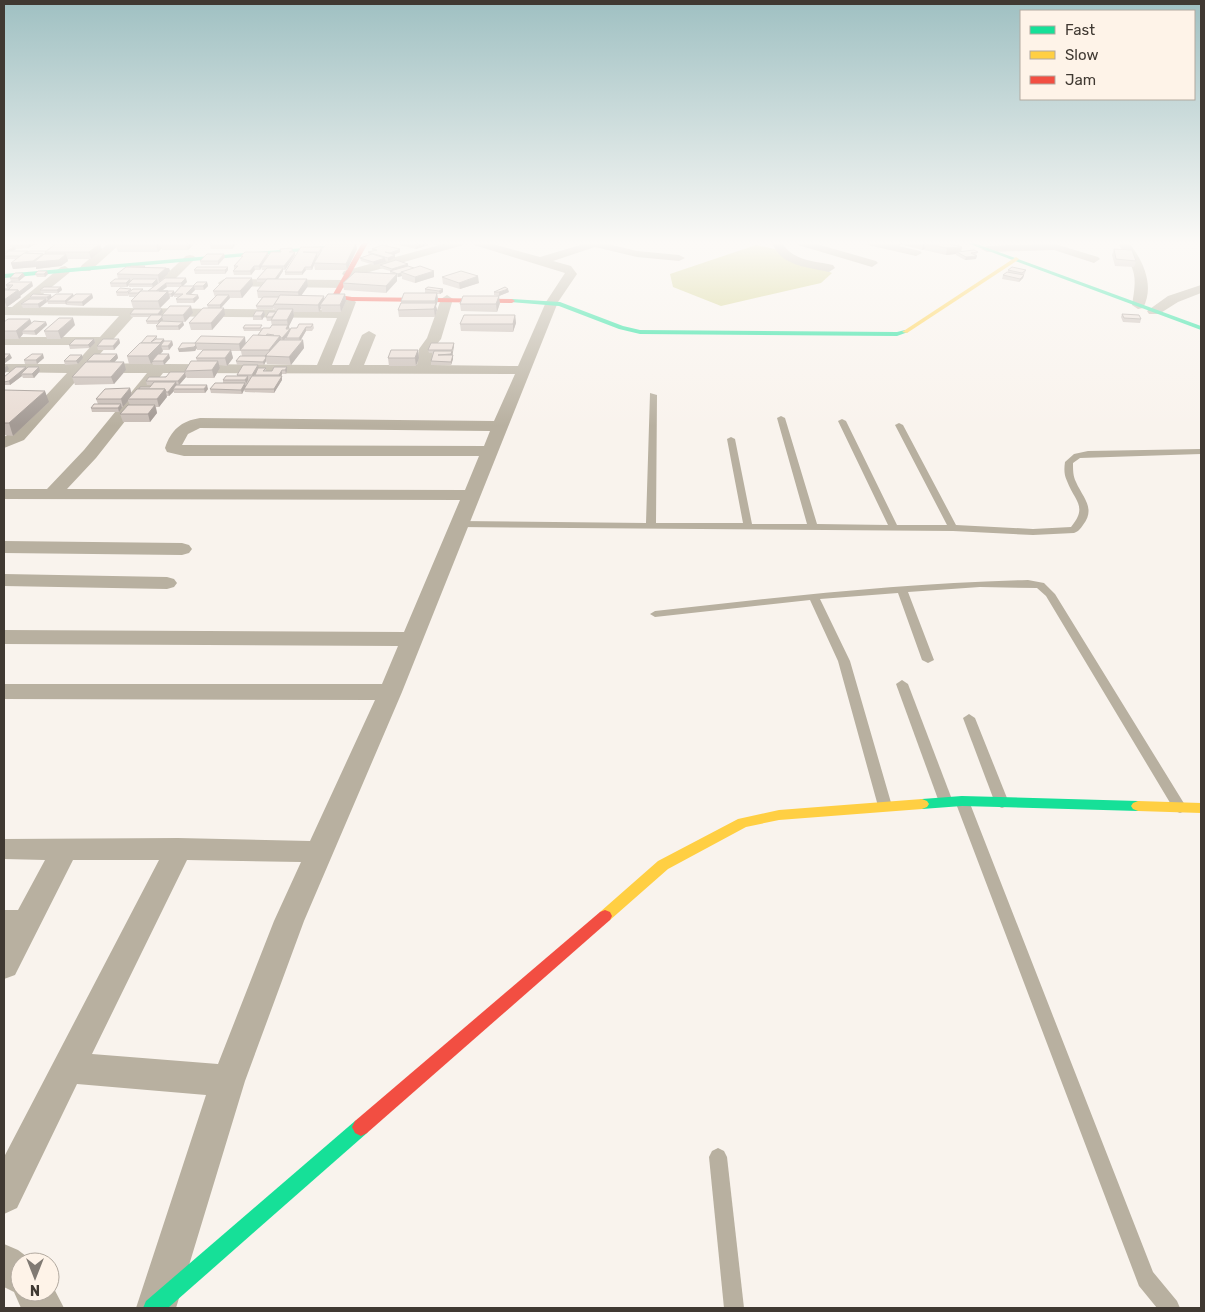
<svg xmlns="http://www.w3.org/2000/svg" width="1205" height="1312" font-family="Rubik,sans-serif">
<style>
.water{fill:#d2d18a}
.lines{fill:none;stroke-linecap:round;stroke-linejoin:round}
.lane{fill:#b8b0a0;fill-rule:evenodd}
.street{fill:#b8b0a0;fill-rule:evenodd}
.fast{fill:#16e098;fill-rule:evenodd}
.slow{fill:#ffcf43;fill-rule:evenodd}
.jam{fill:#f24e42;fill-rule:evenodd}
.wall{fill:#c8bdb6;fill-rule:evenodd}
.shaded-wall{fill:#a39a94}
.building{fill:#e9dcd4;stroke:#a39a94}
</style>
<rect width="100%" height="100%" fill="#f9f3ed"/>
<path class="water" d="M756,245l23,5 53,23 -11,10 -100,23 -48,-19 -3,-13z"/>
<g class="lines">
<g class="lane">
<path d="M650,393l7,2 -1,128h87l-16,-84 4,-2 4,2 17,85h55l-30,-106 4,-2 4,2 32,106 71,1 -50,-104 4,-2 4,2 51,104h50l-52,-100 4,-2 4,2 53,100 77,4 38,-2c17,-21 4,-25 -4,-46 -3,-6 -3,-12 -2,-19l9,-8 14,-3 113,-2v5l-121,4 -7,5c0,7 0,13 3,19 7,16 20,26 7,43 -3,4 -4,6 -9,8l-41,2 -80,-4 -494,-4 -5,-3 5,-3 187,2z"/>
<path d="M1028,580l16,3 11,11 130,211 2,3 -2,3 -5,2 -5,-2 -129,-215 -9,-8 -57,-1 -72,5 26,68 -6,3 -6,-3 -24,-67 -78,6 30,62 42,145 -2,3 -5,2 -5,-2 -2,-3 -40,-145 -28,-61 -155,17 -5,-3 5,-3c124,-14 248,-28 373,-31z"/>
<path d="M902,680l6,4 45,118 -2,3h-10l-2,-3 -43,-118z"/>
<path d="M969,714l6,4 34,85 -2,3 -5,2 -5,-2 -2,-3 -32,-85z"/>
<path d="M962,796l5,2 2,3 184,471 24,29 3,7h-23l-18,-22 -184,-485 2,-3z"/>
<path d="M718,1148l6,3 3,6 17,151h-20l-15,-151 3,-6z"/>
</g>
<g class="street">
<path d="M109,243h12l-31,28h-8l-2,-3 2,-3z"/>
<path d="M447,243h18l-2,2 -111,32 -4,1 -6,-4 2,-3z"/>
<path d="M473,243h16l51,14 47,-14h17l33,8 42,4 6,3 -6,3 -42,-4 -42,-10 -42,14 18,5 6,8 -19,28 -156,390 -98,229 -59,160 -69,227h-40l70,-213 -129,-11 -60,124 -13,6v-57l155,-297h-86l-58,115 -11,4v-69h14l27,-50 -41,-1v-20l174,-1 132,3 65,-141 -371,-1v-15h378l16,-38 -394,-2v-14l400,2 56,-132 -456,-1v-10h43l37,-39 63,-77h-64l-59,67 -20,8v-11l8,-5 55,-59 -63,-1v-8h71l17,-19h-88v-8h96l19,-21 -115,-1v-8h8l49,-40 4,-1 6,4 -2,3 -42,34 313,3 5,-11 5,-1 6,4 -24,63h17l13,-30 7,-4 7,4 -12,30h53l2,-16 8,-11 14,-39 6,-4 6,4 -12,40 -8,10 -1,16 86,1 28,-64 19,-29 -91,-28zM134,316l203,2 -20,47 -152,-1 -5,-1 -69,1zM163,373l352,1 -21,47 -294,-3c-19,3 -29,12 -35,30l2,4 17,4h295l-14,34 -398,-1 29,-31zM200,428l290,3 -6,15 -302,-1 6,-11zM187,860l114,2 -27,59 -56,143 -126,-10z"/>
<path d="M772,243h10c11,18 33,18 51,22l2,3 -6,4c-22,-5 -48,-6 -57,-29z"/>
<path d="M796,243h17l63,18 2,2 -6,4 -74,-22z"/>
<path d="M866,243h20l34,8 2,2 -6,3 -48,-11z"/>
<path d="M1118,243h11c14,17 26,43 14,65l-5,1 -6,-4c6,-34 2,-35 -14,-62z"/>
<path d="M1055,244l43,13 2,2 -6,4 -40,-13 -67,2 -6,-3 6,-3z"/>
<path d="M190,255l4,1 2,2 -25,25h-8l-2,-3 2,-3 23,-21z"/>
<path d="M224,279l119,1 6,4 -6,4 -123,-2 -2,-3z"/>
<path d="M1201,285v8l-23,9 -19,12h-10l-2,-3 21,-15z"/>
<path d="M4,541l178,2 7,2 3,4 -3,4 -7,2 -178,-2z"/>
<path d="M4,574l163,3 7,2 3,4 -3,4 -7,2 -163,-3z"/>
<path d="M4,1244l14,6 16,12h-14v30h30v-11l14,27h-43l-7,-16 -10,-5z"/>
</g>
<g class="fast">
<path d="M967,243h7l227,83v4z"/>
<path d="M336,245l2,3 -334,30v-4z"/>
<path d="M512,299l48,3 63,24 17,4 257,2 8,-2 3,2 -11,4 -257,-2 -21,-5 -60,-23 -49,-4v-2z"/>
<path d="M962,796l176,5 5,2 2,3 -2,3 -5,2 -176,-5 -40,3 -5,-2 -2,-3 2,-3 5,-2z"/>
<path d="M361,1118l6,3 3,6 -3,6 -199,175h-25l3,-7 209,-180z"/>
</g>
<g class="slow">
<path d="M1016,257l3,2 -1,1 -111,73 -5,-1z"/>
<path d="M922,799l5,2 2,3 -2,3 -5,2 -143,11 -33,7 -78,42 -58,51 -5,2 -5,-2 -2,-4 2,-4 58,-51 80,-42 41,-9z"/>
<path d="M1138,801l63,2v10l-63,-2 -5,-2 -2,-3 2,-3z"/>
</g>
<g class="jam">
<path d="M362,243h6l-29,52 13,2 160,2 3,2 -3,2 -160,-2 -19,-4 -1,-1z"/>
<path d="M605,910l5,2 2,4 -2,4 -243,213 -6,3 -6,-3 -3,-6 3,-6 245,-209z"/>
</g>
</g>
<g class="wall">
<path d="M4,243l31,1 -7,4 -12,1 -3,2 15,1 18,-1 54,-7 2,6 -11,9h-23v2l-7,5 -25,3v-2l-23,2 -2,-6 5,-4h-12z"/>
<path d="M394,243h34v2l-12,4 -22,-5z"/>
<path d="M429,243h22l-9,3z"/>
<path d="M889,243h58l14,8 17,1 -2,3v4l-11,1 -9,-5v-1l-10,1 -22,-5 1,-1 -3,1 -19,-5v-1l-4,2 -10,-2z"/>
<path d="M194,244l-6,6h-26v-2l-4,4h-40l-2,-7z"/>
<path d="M236,244l-4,5h-21l-1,-4z"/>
<path d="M301,247l21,1 35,1 -10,21h-32l-1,-6 -2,6h-6l-4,5h-17v-3z"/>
<path d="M372,249h28v3l-6,3 1,3 -7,3 -3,-1 1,2 -12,3 -13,-4 -1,-3 9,-2 -1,-4 5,-1z"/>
<path d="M1114,249l22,12 -2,6 -19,-1 -3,-11z"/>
<path d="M293,251v1h2v3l-10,15h-2v1l-5,8h29l1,7 -7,9 23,4 21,-5 1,7 -5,11h-19l-1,-4 -2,4h-25v4l-5,10 1,4 23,-6 1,4 -2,3h-6l-5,9h2l1,8 -13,17 -24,-1 -1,-3 -2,4h-6v3h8v3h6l15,-4v4l-1,3h-4l-1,2 1,4 -8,13 -29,-1 -1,-2 -2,4 -31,-1 -1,-4 13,-6v-3l14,-4v-1l6,-10h-6l-1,-4 6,-5 -1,-5h-10l2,7 -6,8 -8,-1 1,3 -6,10h-27l-1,-1 -7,8h-2l31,4 -3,4h-31v-2l-5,5h-2l-8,11h-3l1,6 -7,9h-27l-3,-8 10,-9 -2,-4 -5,6h-1v1l-3,4h-27l-1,-4 7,-4 -2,-5 34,-11 2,7 18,-8 1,-2h-4l-1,-4 39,-9v-1l12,-10 -1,-3 7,-8h-6v-2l-2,3 -16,1 16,-9h51l12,-8 3,-4h-17l-1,-3 2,-3 18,3h7l2,-2 -1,-5h-4l-1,-4 10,-5v-1h-1l-1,-3 -1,1h-16l-1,-3 6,-8h-4l-1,-7 7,-9h-7v-3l8,-9h-3l-1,-3 -1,3h-5l-4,5h-17l-1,-4 1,-1v-4l8,-8 -1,-2 27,-4v3l13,-3z"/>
<path d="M225,257l-7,8h-17l-1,-4z"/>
<path d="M408,264v2l26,11 -19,6 -13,-4v-3l-5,1v4l-11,12 -42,-3 -1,-7 47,-9v-3l-10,-3v-3z"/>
<path d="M146,267l23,1 1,3 -2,2v1l-9,8h-1v1l-5,4 12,-9 22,4 -5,4h11l14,-4 1,4 -4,4h-9l-4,4 8,4 -5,5h-17l-1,-4 2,-2h-4v-2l-2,2h-3l1,1 -10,10h-27l-2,-7 4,-4h-6v-2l-1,1h-11l-1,-4 16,-2 16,1 5,-4h-24v-2l-2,2h-16l-1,-4 8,-4 -1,-5zM167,287h14l-7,6 -13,-2z"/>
<path d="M194,270h34l-3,4h-30z"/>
<path d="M1008,270h18l-1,3 -1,2 -1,3 -4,4 -17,-3 1,-4 5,-3z"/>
<path d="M38,271l10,3 -3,3h-8l-2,-3z"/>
<path d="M25,276l-6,5 -8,1 -1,-4z"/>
<path d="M442,277l37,6 -19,6 -17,-5z"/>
<path d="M6,285l27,1 -13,10 1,1 -14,10h-3v-19h3z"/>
<path d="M253,285l-11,13h-12l-9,10 4,7 -13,15h-21l-2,-7 19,-15 -1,-3 8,-8 -2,-6z"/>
<path d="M61,287l1,3 -4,3h-17l-1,-3z"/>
<path d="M425,289h18v3l-3,2h-3l1,6 -2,6 1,4 -2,7h-36l-1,-7 3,-7v-2l30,-8h-6z"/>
<path d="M494,292h15l-10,4 -5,-1z"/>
<path d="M73,294l1,2 18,-2 1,4 -10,8 -16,-1v-1h-19l-1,-3h-1l1,1 -8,6h-16l-2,-4 9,-5v-2l21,-2v2z"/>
<path d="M500,303l-3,9 -36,-1 -1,-7z"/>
<path d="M264,311l1,4 -3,5h-9v-4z"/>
<path d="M163,312l-3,3 33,-2 -8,9h-2l1,3 -5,5h-22l-1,-4 2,-2h-11l-1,-3 3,-4h-18l-1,-3z"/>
<path d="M1122,314l19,5 -1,4 -17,-1 -2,-5z"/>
<path d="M515,315l1,8 -3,9 -52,-1 -1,-7z"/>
<path d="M4,322l28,1 14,-1 1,3 -11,10 -13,-1 -4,5h-15z"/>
<path d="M75,325l-14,14h-14l-3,-8z"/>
<path d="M157,336v3l7,2h8l1,4 -4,5h-7l1,1 -3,3 10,4 -6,7h-11l-1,-3 -1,2h-22l-2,-8z"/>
<path d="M94,339l1,4 -5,5 -20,1 -1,-4z"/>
<path d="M119,339l1,4 -6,7h-16l-1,-4z"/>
<path d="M454,343v3l-2,6 1,7 -2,6h-20v-4l2,-8h-4l-1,-3z"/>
<path d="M418,350l1,8 -3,8h-27l-1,-8z"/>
<path d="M117,354l1,4 -4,4 12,8 -12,14 -39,1 -3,-8 16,-15 -1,-1z"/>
<path d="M44,358l-7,6h-12l-1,-4z"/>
<path d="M83,358l-5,6 -13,1 -1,-4z"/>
<path d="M27,369l13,2 -6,7h-11l-1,-2 -12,9h-6v-8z"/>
<path d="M4,390l45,12 -36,34 -9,-1z"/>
</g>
<g class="shaded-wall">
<path d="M31,243h4v1l-7,4 -1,-3z"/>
<path d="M159,243h7l-5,1 1,4 -4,4 -2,-7z"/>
<path d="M187,243h7v1l-6,6 -2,-6z"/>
<path d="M233,243h2l1,1 -4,5 -1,-4z"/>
<path d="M356,243l1,6 -10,21 -1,-6z"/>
<path d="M415,243h13v2l-12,4z"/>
<path d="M442,243h9l-9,3z"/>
<path d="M899,243h4v1l-4,2z"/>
<path d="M926,243h8l-8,1 -1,5 -3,1 1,-6z"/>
<path d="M100,244l2,6 -11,9 -2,-7z"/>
<path d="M15,246l1,3 -8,5 -1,-3z"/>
<path d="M962,247l-1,6 -4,-1 -1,2 -10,1 1,-7z"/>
<path d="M400,249v3l-9,4 -1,-3z"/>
<path d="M268,252v3l-8,15 -1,-4z"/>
<path d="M295,252v3l-10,15 -1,-4z"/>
<path d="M317,253v4l-5,13 -1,-3z"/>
<path d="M43,254l4,3 19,-3 2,7 -7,5 -25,3v-2l-23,2 -2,-6z"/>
<path d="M224,254l1,3 -7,8v-4z"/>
<path d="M395,255v3l-7,3v-3z"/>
<path d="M977,256l-1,3 -11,1 1,-3z"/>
<path d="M385,258l1,4 -12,3 -1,-3z"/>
<path d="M408,264v3l-15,5 -1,-3z"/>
<path d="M254,266l1,4 -4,5 -1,-4z"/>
<path d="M228,267v3l-3,4v-4z"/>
<path d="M305,267l1,3 -4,5v-3z"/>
<path d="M166,268h3l1,3 -2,2v1l-9,8 -1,-7z"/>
<path d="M283,268v3l-7,11 -1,-3z"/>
<path d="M47,271l1,3 -3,3 -1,-3z"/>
<path d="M434,271v6l-19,6v-6z"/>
<path d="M23,273l2,3 -6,5 -1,-3z"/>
<path d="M401,273l1,3 -4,1v-3z"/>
<path d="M397,274v7l-11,12v-7z"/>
<path d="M1024,275l-1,3 -4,4 1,-3z"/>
<path d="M478,276l1,7 -19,6 -1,-6z"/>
<path d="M186,278l1,4 -5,5 -1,-4z"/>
<path d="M252,278l1,7 -11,13 -2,-7z"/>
<path d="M130,279l1,4 -3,1 1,1 -2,2 -1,-4z"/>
<path d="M157,279l1,4 -5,4 -1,-3z"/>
<path d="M307,279l1,7 -9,13 -1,-7z"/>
<path d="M32,282l1,4 -13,10 1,1 -14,10 -3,-7 14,-10z"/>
<path d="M207,282l1,4 -4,4 -1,-4z"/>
<path d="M166,283l1,4 -14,10 -1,-3z"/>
<path d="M194,286l1,4 -8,8 -1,-4z"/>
<path d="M61,287l1,3 -4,3 -1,-3z"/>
<path d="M443,289v3l-3,2 -1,-3z"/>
<path d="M508,289l1,3 -10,4v-4z"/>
<path d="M168,291l2,7 -10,10 -2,-7z"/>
<path d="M174,291l1,3h-1v1l-2,2 -1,-3z"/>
<path d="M437,293l1,7 -2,6 1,4 -2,7 -1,-8 1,-3v-5z"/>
<path d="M73,294l1,4 -8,4 1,2 -1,1 -1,-4z"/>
<path d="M92,294l1,4 -10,8 -1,-4z"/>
<path d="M345,294l1,7 -5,11 -1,-7z"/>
<path d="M51,295l1,3 -4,3 -1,-4z"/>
<path d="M198,295l1,3 -5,5 -1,-4z"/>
<path d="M229,295l1,3 -10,11v-4z"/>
<path d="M324,296l1,7 -5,2 1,3 -2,4 -1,-7z"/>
<path d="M499,296l1,7 -3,9 -1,-8z"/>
<path d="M46,299l1,3 -8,6 -1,-4z"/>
<path d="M191,306l2,7 -8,9 -2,-7z"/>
<path d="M224,308l1,7 -13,15 -1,-7z"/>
<path d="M162,309l1,3 -4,5 -1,-3z"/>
<path d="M293,309l1,7 -5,10v2l-3,1 2,-3 -1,-6z"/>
<path d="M264,311l1,4 -3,5 -1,-4z"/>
<path d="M515,315l1,8 -3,9v-8z"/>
<path d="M162,317l1,3 -4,4 -1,-3z"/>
<path d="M73,318l2,7 -14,14 -3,-8z"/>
<path d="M30,319l3,7 -11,5 1,3 -4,5 -3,-8z"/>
<path d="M46,322l1,3 -11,10 -2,-4z"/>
<path d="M183,322l1,3 -5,5 -1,-4z"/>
<path d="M306,327v4l-6,10 -1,-3z"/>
<path d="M290,329l1,3 -8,9 -1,-3z"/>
<path d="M280,336l2,7 -12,14 -1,-7z"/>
<path d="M245,337l1,8 -6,5 -1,-6z"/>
<path d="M94,339l1,4 -5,5 -2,-3z"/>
<path d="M119,339l1,4 -6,7 -1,-4z"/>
<path d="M164,339l1,4 -4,3 2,5 -12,13 -3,-8z"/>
<path d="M303,340l1,8 -13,17 -2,-8z"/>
<path d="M172,341l1,4 -4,5 -1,-4z"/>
<path d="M454,343v3l-2,12 -13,1 13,-7z"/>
<path d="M196,345l1,3 -2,3 -16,1 -1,-3z"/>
<path d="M231,350l2,8 -6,8 -2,-8z"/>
<path d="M418,350l1,8 -3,8 -1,-8z"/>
<path d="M10,354l2,4 -7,5 -1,-3z"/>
<path d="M43,354l1,4 -7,6 -1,-4z"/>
<path d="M117,354l1,4 -6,7 -2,-4z"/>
<path d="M169,354l1,4 -6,7 -1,-4z"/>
<path d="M82,355l1,3 -5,6 -2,-3z"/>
<path d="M453,355v4l-2,6v-3z"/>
<path d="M266,358v3l-2,4 -1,-3z"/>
<path d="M218,361l2,7 -6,10 -2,-8z"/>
<path d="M124,362l2,8 -12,14 -3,-7z"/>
<path d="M7,365l2,4 -5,5v-5z"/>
<path d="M258,365l1,4 -7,10v-4z"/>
<path d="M26,367l1,4 -6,3 1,2 -12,9 -1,-4z"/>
<path d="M39,367l1,4 -6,7 -2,-4z"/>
<path d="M287,367v4l-1,3 -1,-4z"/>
<path d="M282,370v4l-2,5 -1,-4z"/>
<path d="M185,373l1,4 -7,8 -1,-4z"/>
<path d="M248,376v4l-2,4 -1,-4z"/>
<path d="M282,376v4l-8,13v-4z"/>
<path d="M176,382l1,4 -4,3 1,2 -5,5 -1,-4z"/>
<path d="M245,383l1,4 -2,2v1l-2,4 -1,-4z"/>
<path d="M207,385l1,4 -3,4 -1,-4z"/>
<path d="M130,388l2,8 -4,3v2l-5,6 -2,-8z"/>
<path d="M165,389l2,8 -8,10 -2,-8z"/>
<path d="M45,391l4,11 -36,34 -4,-13z"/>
<path d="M121,404l1,4 -3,4 -1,-4z"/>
<path d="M155,405l2,8 -7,9 -2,-8z"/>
</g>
<g class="building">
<path d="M4,243h27l-4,2 -17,1h5l-8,5h-3z"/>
<path d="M57,243l43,1 -11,8h-44z"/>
<path d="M119,243h40l-3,2h-40z"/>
<path d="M162,243h25l-1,1h-25z"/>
<path d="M212,243h21l-2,2h-21z"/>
<path d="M356,243l-10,21 -32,-1 8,-13h-2l7,-6z"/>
<path d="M929,243h18l15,4 -15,1 -21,-4z"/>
<path d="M382,245l18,4 -10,4 -5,-1 10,3 -7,3 -20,-6 9,-2 -5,-1z"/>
<path d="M301,247h21l-3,5h-16l14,1 -6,14h-6l-3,5h-17z"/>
<path d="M292,248v3l-3,1h6l-11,14h-23l10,-14h10l-1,-3z"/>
<path d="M1114,249l18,1 4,11 -20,-2z"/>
<path d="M974,250l4,2 -7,1 6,3 -11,1 -9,-5z"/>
<path d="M9,251h19l-7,5h-17v-1z"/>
<path d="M29,251h17l-1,1 1,2 -2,1 -1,-1 -17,-1z"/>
<path d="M245,252h23l-9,14h-5l-4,5h-17l5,-5h-4l9,-10h-2z"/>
<path d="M24,253l19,1 -10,7 -22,2z"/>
<path d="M44,254h22l-7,6 -25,2z"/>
<path d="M207,254h17l-6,7h-18z"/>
<path d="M372,254l13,4 -12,4 -13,-4z"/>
<path d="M396,260l12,4 -16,5 -12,-4z"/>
<path d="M131,266h14l-1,1h-14z"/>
<path d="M408,266l6,2 -16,6 -8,-3z"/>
<path d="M420,266l14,5 -19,6 -14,-5z"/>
<path d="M126,267l40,1 -8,7 -41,-1z"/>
<path d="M197,267h31l-3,3h-31z"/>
<path d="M1012,267l14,3 -4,3 -14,-3z"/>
<path d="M267,268h16l-8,11h-18z"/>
<path d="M38,271h9l-3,3h-9z"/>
<path d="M461,271l17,5 -19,7 -17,-6z"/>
<path d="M355,272l42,2 -11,12 -43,-3z"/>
<path d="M1007,272l17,3 -4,4 -17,-4z"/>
<path d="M15,273h8l-5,5h-8z"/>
<path d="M165,278h21l-5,5h-15l-10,8h-8z"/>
<path d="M226,278h26l-12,13h-27z"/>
<path d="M115,279h15l-4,4h-16z"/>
<path d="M133,279h24l-5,5h-24z"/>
<path d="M267,279h40l-9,13 -41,-1z"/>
<path d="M10,282h22l-13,10 -1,-2h-10l5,-5h-7z"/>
<path d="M197,282h10l-4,4h-10z"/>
<path d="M181,286h13l-8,8 12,1 -5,4h-17l7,-5h-9z"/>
<path d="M44,287h17l-4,3h-17z"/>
<path d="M428,287l15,2 -4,2 -14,-2z"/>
<path d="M505,287l3,2 -9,3h-5z"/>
<path d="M120,288l11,1 -4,3h-11z"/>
<path d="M133,289h10l-5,4h-10z"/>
<path d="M4,290h14l-14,10z"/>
<path d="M141,291h27l-10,10h-27z"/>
<path d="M159,291h15l-3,3h-3v-3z"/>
<path d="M404,293h33l-2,8h-34z"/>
<path d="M33,294l18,1 -4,2h-17z"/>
<path d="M56,294h17l-8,7h-18z"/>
<path d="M76,294h16l-10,8h-16z"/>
<path d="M328,294h17l-5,11h-20z"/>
<path d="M217,295h12l-9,10h-13z"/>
<path d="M280,295l44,1 -6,9 -44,-1z"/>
<path d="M463,296h36l-3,8h-36z"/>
<path d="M263,297h16l-6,9h-17z"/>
<path d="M29,299h17l-8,5h-17z"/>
<path d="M401,303h35l-2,6 -36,1z"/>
<path d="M170,306h21l-8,9h-21z"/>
<path d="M203,308h21l-13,15h-22z"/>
<path d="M134,309h28l-4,5h-28z"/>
<path d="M278,309h15l-6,11h-16z"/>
<path d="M256,311h8l-3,5h-8z"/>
<path d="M269,312h7l-4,5h-6z"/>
<path d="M1122,314l17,1 2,4 -17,-1z"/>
<path d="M151,315h11v2l-4,4h-12z"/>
<path d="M464,315h51l-2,9h-53z"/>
<path d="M59,318h14l-15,13h-14z"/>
<path d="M8,319h22l-14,12h-12v-9z"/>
<path d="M34,321l12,1 -12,9h-12z"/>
<path d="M161,321l22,1 -5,4h-22z"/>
<path d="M299,324h14l-2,3h-5l-7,11h-13l5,-10h6z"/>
<path d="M245,325h17l-2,3h-17z"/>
<path d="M272,325h16l-2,4h4l-8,9h-1l-1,-2h-7l1,-1 -7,-1 -1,2 -8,-1 5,-7h7z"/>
<path d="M253,335l27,1 -11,14h-29z"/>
<path d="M147,336h10l-6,6 5,-3h8l-4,4h-19z"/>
<path d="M201,336l44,1 -6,7 -44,-1z"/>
<path d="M75,339h19l-6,6h-19z"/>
<path d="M103,339h16l-6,7h-16z"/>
<path d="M280,340h23l-14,17 -24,-1z"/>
<path d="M164,341h8l-4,5h-7v-1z"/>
<path d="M140,343h21l-13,13h-21z"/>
<path d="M182,343h13l1,2 -2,2 -16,2z"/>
<path d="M431,343h23l-2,7h-24z"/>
<path d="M203,350h28l-6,8h-29z"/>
<path d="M391,350h27l-3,8h-27z"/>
<path d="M434,351h18l-1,3 -13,1h15l-2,7 -20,-1z"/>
<path d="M4,354h6l-6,6z"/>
<path d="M32,354h11l-7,6h-12z"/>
<path d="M94,354h23l-7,7h-23z"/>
<path d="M158,354h11l-6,7h-11z"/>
<path d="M70,355h12l-6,6h-12z"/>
<path d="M240,356h27h-2l1,2 -3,4 -27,-1z"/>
<path d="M191,361h27l-6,9 -27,1z"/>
<path d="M86,362h38l-13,15h-39z"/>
<path d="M243,365h15l-6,10h-15z"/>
<path d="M16,367h10l-17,14 -5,1v-5z"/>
<path d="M28,367h11l-7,7h-11z"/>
<path d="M274,367h13l-2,3h-3l-3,5h-24l3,-7h8l-3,3h9z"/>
<path d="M170,372h15v1l-7,8h-32l3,-4h17z"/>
<path d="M226,376h22l-3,4h-22z"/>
<path d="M252,376h30l-8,13h-30z"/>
<path d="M154,382h22l-8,10h-2l-1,-3h-26l1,-2h10z"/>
<path d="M215,383h30l-4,7 -31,-1z"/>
<path d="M176,385h31l-3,4h-31z"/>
<path d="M130,388l-9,11h-25l9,-10z"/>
<path d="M137,389h28l-8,10h-29z"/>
<path d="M4,390l41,1 -36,32h-5z"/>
<path d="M94,404h27l-3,4h-27z"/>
<path d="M128,405h27l-7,9h-28z"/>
</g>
<linearGradient id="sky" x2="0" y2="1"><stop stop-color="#9fc0c2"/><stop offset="0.57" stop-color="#fcfaf7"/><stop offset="1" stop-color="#fcfaf7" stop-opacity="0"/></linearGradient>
<rect width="1205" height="426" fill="url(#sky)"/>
<rect width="1205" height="1312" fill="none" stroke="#403932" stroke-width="10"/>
<rect x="1020" y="10" width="175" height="90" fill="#fef3e8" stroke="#b2a99f"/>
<rect x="1030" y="26" width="25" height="8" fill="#16e098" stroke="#b2a99f"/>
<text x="1065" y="35" font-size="15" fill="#403932">Fast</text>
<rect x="1030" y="51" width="25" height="8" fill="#ffcf43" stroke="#b2a99f"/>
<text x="1065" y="60" font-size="15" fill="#403932">Slow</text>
<rect x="1030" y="76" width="25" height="8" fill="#f24e42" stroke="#b2a99f"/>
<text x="1065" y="85" font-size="15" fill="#403932">Jam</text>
<g transform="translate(35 1277) rotate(180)"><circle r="24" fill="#fef3e8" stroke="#b2a99f"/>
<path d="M0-4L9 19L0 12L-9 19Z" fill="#817a73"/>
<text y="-8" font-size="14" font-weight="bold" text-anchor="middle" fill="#403932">N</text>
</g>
</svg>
